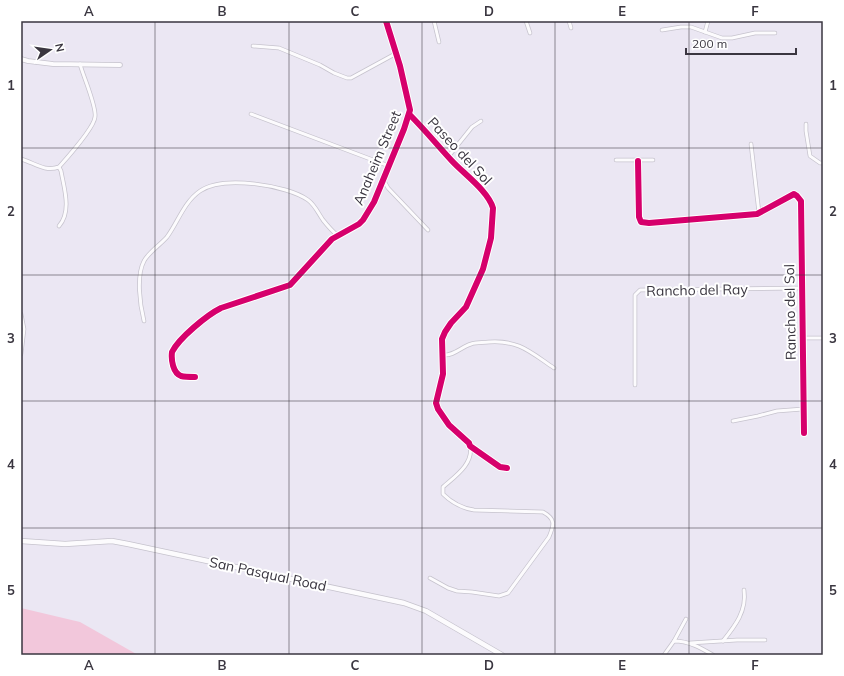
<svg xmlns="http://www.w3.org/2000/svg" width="844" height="676" font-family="Mulish,sans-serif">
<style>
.green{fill:#f2c7db}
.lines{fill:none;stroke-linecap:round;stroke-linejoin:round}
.minor-casing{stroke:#c6c3cd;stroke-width:4.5}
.tertiary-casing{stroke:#c6c3cd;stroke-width:5.5}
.secondary-casing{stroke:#c6c3cd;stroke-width:6}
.minor{stroke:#fcfbfd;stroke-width:3}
.tertiary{stroke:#fcfbfd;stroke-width:4}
.secondary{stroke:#fcfbfd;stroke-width:4.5}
.cycleway-casing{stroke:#fff;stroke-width:8}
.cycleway{stroke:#d6006c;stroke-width:6}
.grid{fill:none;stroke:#3a3640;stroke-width:1;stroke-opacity:0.55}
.labels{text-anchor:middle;stroke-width:4;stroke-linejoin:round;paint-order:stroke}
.street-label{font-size:14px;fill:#3a3640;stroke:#fff}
.neatline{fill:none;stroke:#3a3640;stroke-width:1.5}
.grid-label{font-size:13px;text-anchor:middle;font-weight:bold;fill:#3a3640}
</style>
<rect width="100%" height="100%" fill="#ebe7f3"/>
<path class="green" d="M21,608l59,14 58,33h-117z"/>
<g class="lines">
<g class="minor-casing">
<g id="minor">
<path d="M434,21l5,21"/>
<path d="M526,21l4,12"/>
<path d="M569,21l2,7"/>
<path d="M662,30l19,-3h10l31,11h10l23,-5h20"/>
<path d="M705,32l3,-11"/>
<path d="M253,46l26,2 41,17 14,8 13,5h4l44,-24"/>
<path d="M251,114l138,52"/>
<path d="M410,115c15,15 28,31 42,46 12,13 36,30 41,47l-2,30 -8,31 -17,38 -15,16 -6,9 -3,7 1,35 -7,29 2,6 11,16 20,18 1,3 30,21 7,1"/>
<path d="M806,124v7l4,25 10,7h3"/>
<path d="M751,144l8,69"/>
<path d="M448,157l24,-30 9,-6"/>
<path d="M21,159c14,4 23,13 38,8 8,-9 35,-39 36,-50 2,-10 -12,-41 -15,-53"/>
<path d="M616,160h37"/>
<path d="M638,161l1,56 2,5 8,1 108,-9 37,-20 3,2 4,5 3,232"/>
<path d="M59,167l2,4c3,17 11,40 -2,55"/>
<path d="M383,179l5,9 40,42"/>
<path d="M21,314l3,15 -3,25"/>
<path d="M144,321c-4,-16 -8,-45 0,-60 4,-8 16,-16 23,-24 11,-15 17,-35 33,-46 23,-16 87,-6 108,9 7,5 10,13 15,20 4,5 9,11 14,15"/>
<path d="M802,338h21"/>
<path d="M443,355c11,1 18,-8 28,-11 6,-2 12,-1 18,-2 30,-2 41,10 65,26"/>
<path d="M195,377c-4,0 -10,0 -14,-1 -8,-3 -10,-16 -9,-24 7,-14 35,-37 49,-44l69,-23 42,-46 27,-15 4,-4 11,-18 30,-73 6,-19 -10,-44 -14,-45"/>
<path d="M635,385v-90l5,-5 162,-2"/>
<path d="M733,421l25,-5 19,-5 26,-2"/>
<path d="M430,578l18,10 9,3 15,1 27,4 9,-3 3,-4 38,-52c5,-12 7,-18 -6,-25l-69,-2c-13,-2 -22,-7 -31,-16v-7c11,-10 31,-23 27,-41"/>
<path d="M674,641l12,-22"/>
<path d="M723,641c12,-15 24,-30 21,-51"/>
<path d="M690,643l47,-3h28"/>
<path d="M664,655l10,-14c15,0 27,7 39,14"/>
</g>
</g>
<g class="tertiary-casing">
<path id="tertiary" d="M21,59l7,2 25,3 67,1"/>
</g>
<g class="secondary-casing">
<path id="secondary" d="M21,541l44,3 47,-3 16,3 276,59 22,8 76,44"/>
</g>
<use href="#minor" class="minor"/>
<use href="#tertiary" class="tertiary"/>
<use href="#secondary" class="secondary"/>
<g class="cycleway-casing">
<g id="cycleway">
<path d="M410,115c15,15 28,31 42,46 12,13 36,30 41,47l-2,30 -8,31 -17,38 -15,16 -6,9 -3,7 1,35 -7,29 2,6 11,16 20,18 1,3 30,21 7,1"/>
<path d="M638,161l1,56 2,5 8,1 108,-9 37,-20 3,2 4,5 3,232"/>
<path d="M195,377c-4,0 -10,0 -14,-1 -8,-3 -10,-16 -9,-24 7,-14 35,-37 49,-44l69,-23 42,-46 27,-15 4,-4 11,-18 30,-73 6,-19 -10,-44 -14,-45"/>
</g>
</g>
<use href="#cycleway" class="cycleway"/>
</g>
<path class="grid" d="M155,21v634M289,21v634M422,21v634M555,21v634M689,21v634M21,148h802M21,275h802M21,401h802M21,528h802"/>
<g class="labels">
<g class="street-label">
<text transform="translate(460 151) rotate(47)" y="5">Paseo del Sol</text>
<text transform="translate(377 158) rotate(-67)" y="5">Anaheim Street</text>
<text transform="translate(697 290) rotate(-1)" y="5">Rancho del Ray</text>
<text transform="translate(790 312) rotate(-91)" y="5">Rancho del Sol</text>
<text transform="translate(268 574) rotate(12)" y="5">San Pasqual Road</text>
</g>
</g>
<rect width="844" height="676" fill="none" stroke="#ffffff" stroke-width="44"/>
<g transform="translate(50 50) rotate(77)" stroke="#ffffff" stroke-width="3" paint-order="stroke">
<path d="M0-3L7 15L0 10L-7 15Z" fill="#3a3640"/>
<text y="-6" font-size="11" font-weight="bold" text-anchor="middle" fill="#3a3640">N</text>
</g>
<path d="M686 48v6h110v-6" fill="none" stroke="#3a3640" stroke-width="2"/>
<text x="692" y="48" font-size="12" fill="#3a3640" stroke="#ffffff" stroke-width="3" paint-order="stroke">200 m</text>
<rect x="22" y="22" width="800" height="632" class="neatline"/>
<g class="grid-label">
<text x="89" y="16">A</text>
<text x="222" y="16">B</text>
<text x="355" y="16">C</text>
<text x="489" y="16">D</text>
<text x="622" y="16">E</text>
<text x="755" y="16">F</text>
<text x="11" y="90">1</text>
<text x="833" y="90">1</text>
<text x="11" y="216">2</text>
<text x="833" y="216">2</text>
<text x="11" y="343">3</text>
<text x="833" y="343">3</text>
<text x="11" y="469">4</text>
<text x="833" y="469">4</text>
<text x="11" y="595">5</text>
<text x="833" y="595">5</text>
<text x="89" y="670">A</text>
<text x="222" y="670">B</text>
<text x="355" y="670">C</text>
<text x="489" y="670">D</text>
<text x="622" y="670">E</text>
<text x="755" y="670">F</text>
</g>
</svg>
